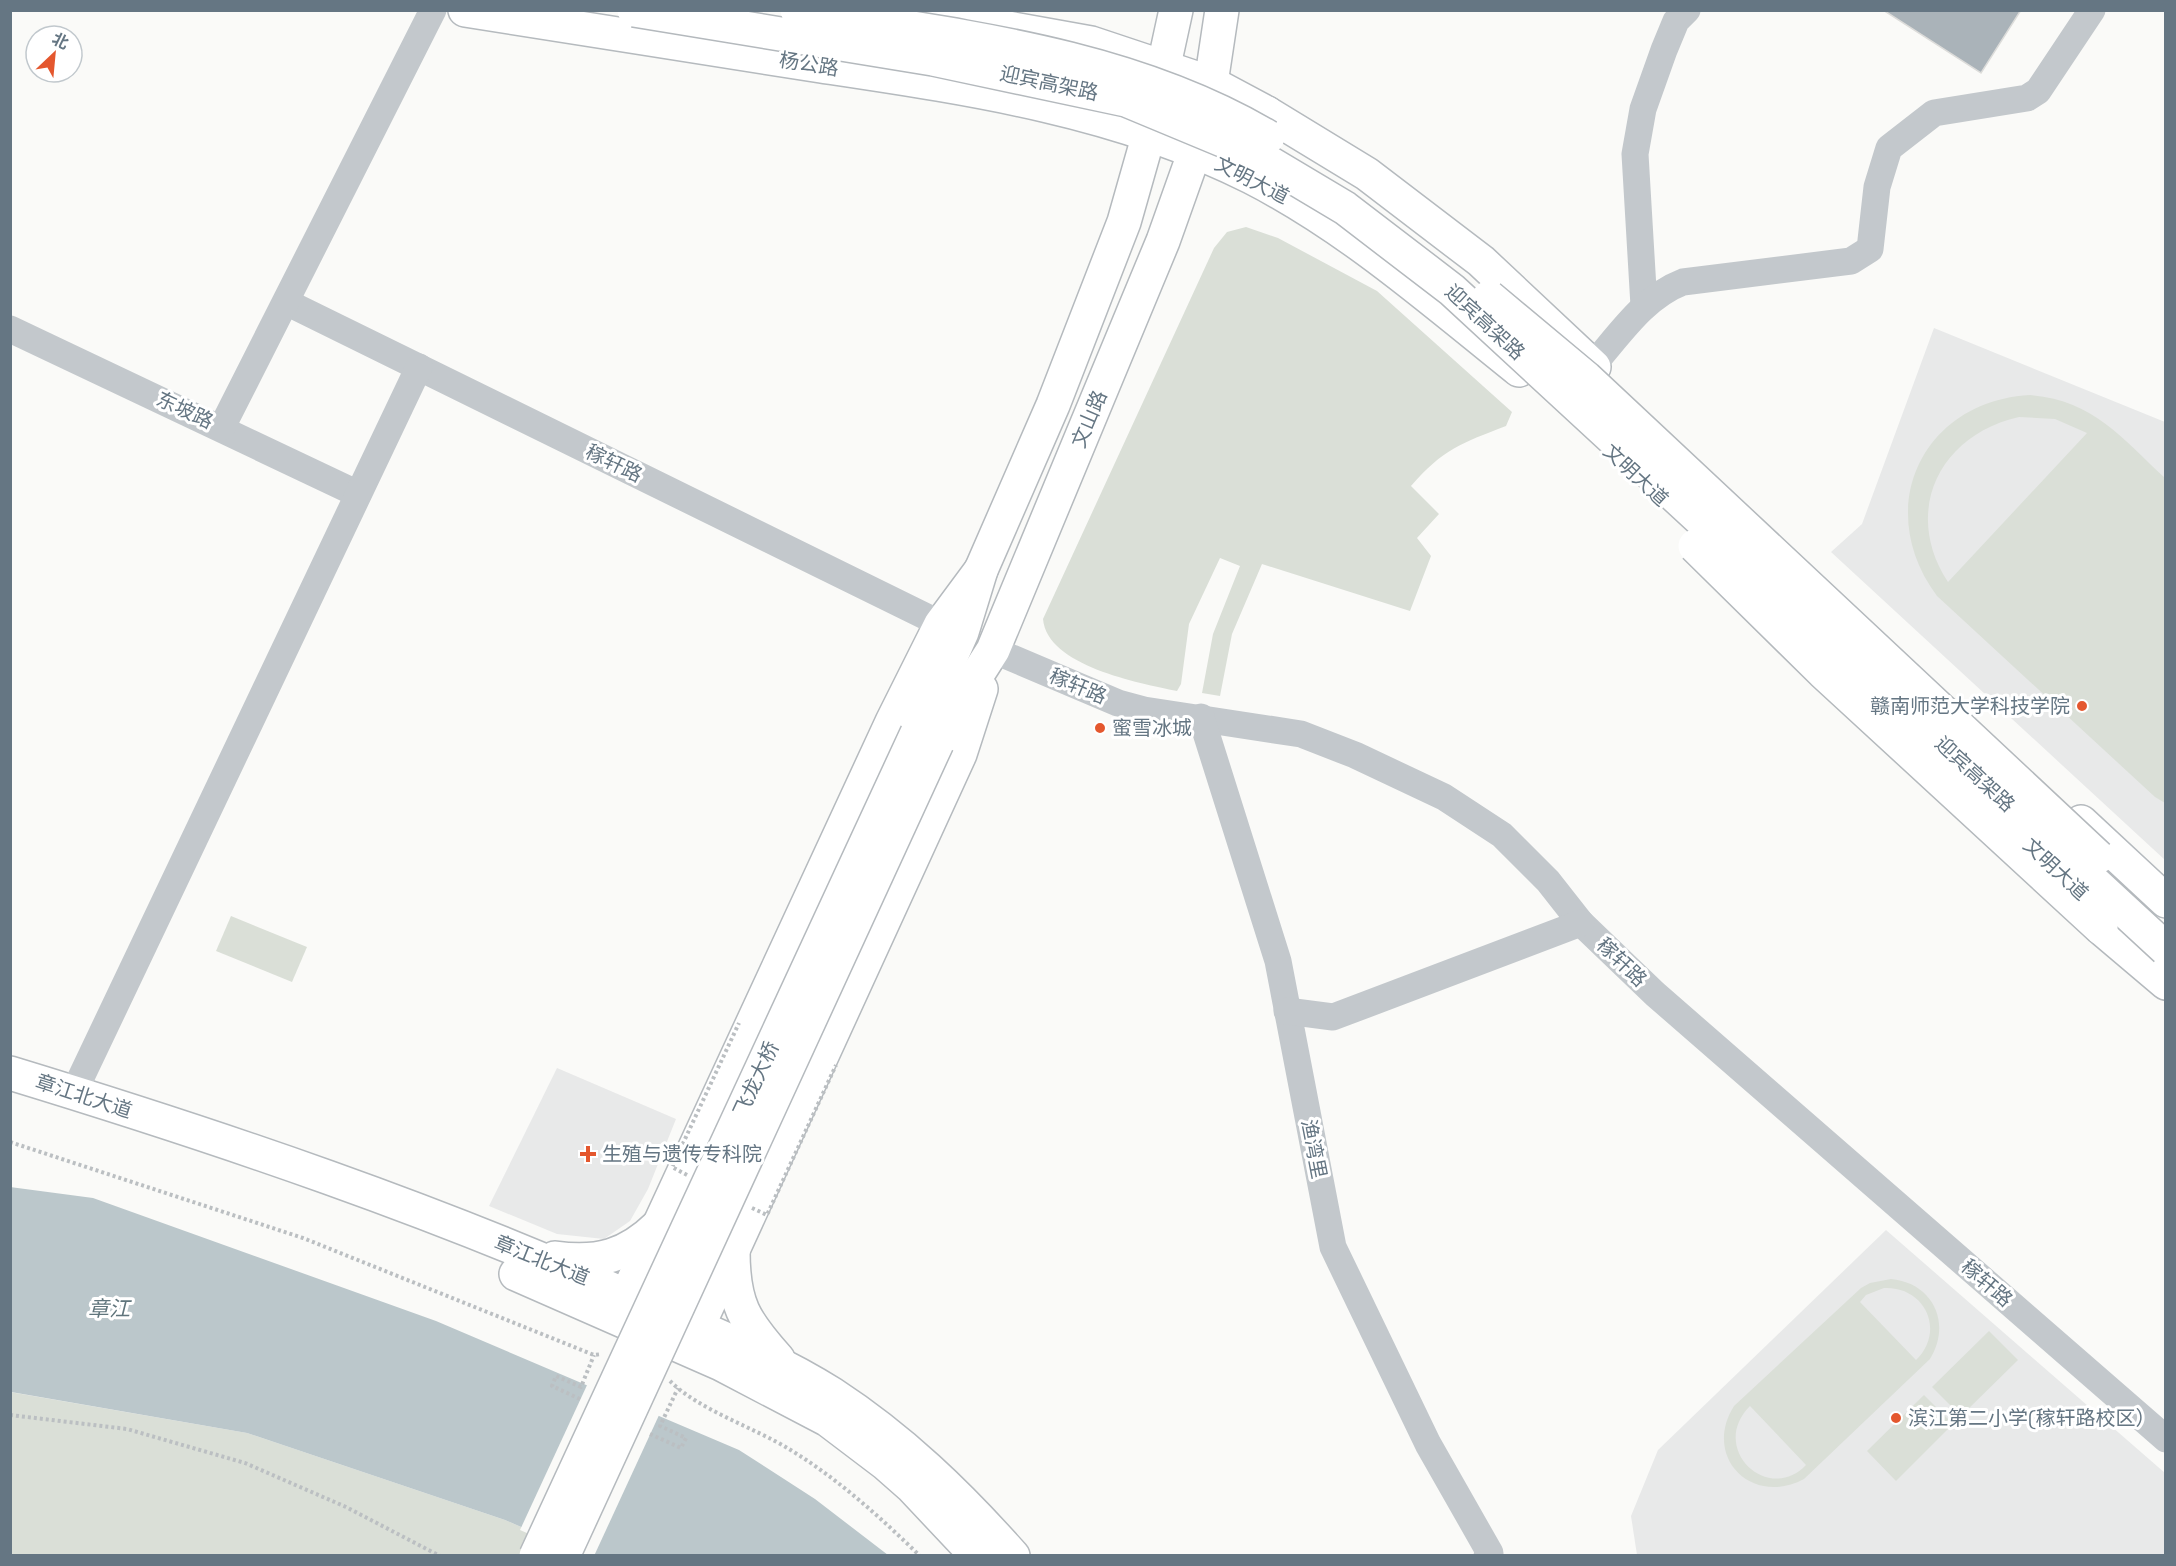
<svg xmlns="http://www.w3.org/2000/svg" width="2176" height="1566" font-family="'Space Grotesk','Noto Sans SC',sans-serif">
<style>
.built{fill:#e8e9e9}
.green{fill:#dadfd7;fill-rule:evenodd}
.water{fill:#bbc7cb}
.pier{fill:#fafaf8}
.building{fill:#aab3b9;stroke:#dcdcda;stroke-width:1.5}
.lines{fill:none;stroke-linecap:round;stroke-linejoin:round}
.major-casing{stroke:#b5babe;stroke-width:36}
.highway-casing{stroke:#b4b9bd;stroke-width:36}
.path{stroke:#bbbfc2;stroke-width:4;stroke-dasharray:3 3;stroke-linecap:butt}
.minor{stroke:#c3c8cc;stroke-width:27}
.major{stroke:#fff;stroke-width:33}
.highway{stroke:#fff;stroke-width:33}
.major-bridge-casing{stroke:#b5babe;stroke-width:36;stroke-linecap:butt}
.highway-bridge-casing{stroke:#b4b9bd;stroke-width:36;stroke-linecap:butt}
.path-bridge{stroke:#bbbfc2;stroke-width:4;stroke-dasharray:3 3;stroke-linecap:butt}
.major-bridge{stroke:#fff;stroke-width:33}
.highway-bridge{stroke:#fff;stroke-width:33}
.poi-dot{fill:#e4572e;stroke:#fff;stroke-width:2}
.labels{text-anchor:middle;stroke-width:6;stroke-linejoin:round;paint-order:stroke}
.street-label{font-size:20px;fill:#657683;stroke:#fff}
.poi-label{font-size:20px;fill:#657683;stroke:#fff;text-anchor:start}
.water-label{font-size:21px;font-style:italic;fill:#60757c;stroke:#fff}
</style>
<rect width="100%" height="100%" fill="#fafaf8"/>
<g class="built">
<path d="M1934,328l231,94v438l-334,-308 31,-28z"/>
<path d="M557,1068l119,51 -28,70 -18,32 -26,18 -47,-5 -68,-28z"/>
<path d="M1886,1230l279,243 -1,82h-527l-6,-39 27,-66z"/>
</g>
<g class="green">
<path d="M1246,227l32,11 99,53 135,121 -6,14c-44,17 -63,23 -95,60l28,28 -22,24 14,18 -21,55 -148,-47 -30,70 -12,62 -18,-3 11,-59 27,-68 -20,-8 -31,66 -8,60 -4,7c-38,-8 -130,-25 -134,-72l171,-371 13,-16z"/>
<path d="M2030,395c63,5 92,43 135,83v325l-10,-6 -218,-201c-65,-87 -15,-195 93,-201zM2019,417l36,2 32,14 -139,149c-46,-70 -9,-147 71,-165z"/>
<path d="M231,916l76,31 -15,35 -76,-31z"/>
<path d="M1891,1279c42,4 61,44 39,80l-126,120c-52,28 -102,-22 -70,-73l127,-118 9,-5zM1884,1288c41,-2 62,43 32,72l-56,-58 6,-7zM1750,1406l56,59c-38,40 -98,-17 -56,-59z"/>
<path d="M1989,1331l29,29 -57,56 -29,-29z"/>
<path d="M10,1392l237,41 258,87 81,35h-575z"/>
<path d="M1924,1395l29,29 -57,57 -29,-30z"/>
</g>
<path class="water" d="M10,1187l83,11 343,123 303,129 76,49 73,56h-302l-81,-35 -258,-87 -236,-41z"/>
<path class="pier" d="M588,1383l72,30 -66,143h-15l-59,-26z"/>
<path class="building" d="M1883,10h138l-40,63z"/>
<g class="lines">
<g class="major-casing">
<g id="major">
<path d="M465,10c119,19 237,37 356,56 147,22 295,43 430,111 98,50 183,125 268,193"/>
<path d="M908,10l183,33 120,40"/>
<path d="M1267,113l100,61 114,87 113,106"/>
<path d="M917,733l45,-101 19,-62 72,-165 71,-183 25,-88 27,-124"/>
<path d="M937,743l12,-24 44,-69 170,-409 32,-90 16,-68 11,-73"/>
<path d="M2081,822l85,79"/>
<path d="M10,1073c213,65 425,137 628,228 65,29 134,55 194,93 69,45 126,100 181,162"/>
<path d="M733,1251c0,53 11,70 45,108"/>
<path d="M555,1258c43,6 72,-2 103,-32"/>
<path d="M516,1274l205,90 107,56 58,44 25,22 66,70"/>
<path d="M618,1314l274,-592 49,-98 40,-54"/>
<path d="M689,1346l271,-592 21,-65"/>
</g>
</g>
<g class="highway-casing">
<g id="highway">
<path d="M1211,83l56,30"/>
<path d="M2101,928l65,55"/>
</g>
</g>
<g class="path">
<path d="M10,1142l293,96 291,117 8,-1"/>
<path d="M670,1381c29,29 83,46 119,68 48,29 91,68 131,107"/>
<path d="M580,1399l-28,-13 4,-10 25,11 13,-32"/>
<path d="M10,1415l117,14 118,34 101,44 94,49"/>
<path d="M650,1434l31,14 5,-10 -26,-12 18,-38"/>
</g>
<g class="minor">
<path d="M286,302l655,322"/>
<path d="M1644,306l-9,-152 8,-45 21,-59 12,-29 11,-11"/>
<path d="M10,329l348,165"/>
<path d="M1593,365c27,-31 51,-68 90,-83l168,-21 19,-12 7,-62 12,-39 45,-35 93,-15 11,-7 54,-81"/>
<path d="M222,427l211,-417"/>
<path d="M993,650l125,53 26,7 157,24 54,21 89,42 58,38 46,46 33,42 74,71 511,445"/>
<path d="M1201,717l77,244 55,286 95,197 62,109 -3,3"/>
<path d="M1287,1011l46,6 248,-94"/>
<path d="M74,1092l345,-725"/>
</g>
<use href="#major" class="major"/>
<use href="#highway" class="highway"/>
<g class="major-bridge-casing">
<g id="major-bridge">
<path d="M536,1556l381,-823"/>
<path d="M563,1556l374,-813"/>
</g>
</g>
<g class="highway-bridge-casing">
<g id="highway-bridge">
<path d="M634,10l299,49 193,41 125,52 94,56 107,82 714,659"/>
<path d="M797,10c160,26 329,43 471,127"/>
<path d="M1489,297l97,81 512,479"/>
<path d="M1695,546l128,126 278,256"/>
</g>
</g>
<g class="path-bridge">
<path d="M687,1175l-15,-8 67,-144"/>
<path d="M752,1208l15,7 69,-150"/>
</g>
<use href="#major-bridge" class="major-bridge"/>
<use href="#highway-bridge" class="highway-bridge"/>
</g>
<g class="poi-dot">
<circle cx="2082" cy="706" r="6"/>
<circle cx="1100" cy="728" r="6"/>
<path d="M585 1145h6v6h6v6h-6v6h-6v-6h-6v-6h6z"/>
<circle cx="1896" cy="1418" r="6"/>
</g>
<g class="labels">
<g class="street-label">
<text transform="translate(809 64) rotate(9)" y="7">杨公路</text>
<text transform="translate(1049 83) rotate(12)" y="7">迎宾高架路</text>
<text transform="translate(1252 180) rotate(27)" y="7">文明大道</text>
<text transform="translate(1485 322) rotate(43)" y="7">迎宾高架路</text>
<text transform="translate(185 410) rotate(25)" y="7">东坡路</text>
<text transform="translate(1089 419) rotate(-67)" y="7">文山路</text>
<text transform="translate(614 463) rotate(26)" y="7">稼轩路</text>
<text transform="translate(1636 475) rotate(43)" y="7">文明大道</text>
<text transform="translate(1078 686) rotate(23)" y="7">稼轩路</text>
<text transform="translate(1975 774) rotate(43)" y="7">迎宾高架路</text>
<text transform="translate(2056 869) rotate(43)" y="7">文明大道</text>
<text transform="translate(1622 962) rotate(44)" y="7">稼轩路</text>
<text transform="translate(756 1079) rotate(-65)" y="7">飞龙大桥</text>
<text transform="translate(84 1096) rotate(18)" y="7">章江北大道</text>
<text transform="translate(1314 1149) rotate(79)" y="7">渔湾里</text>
<text transform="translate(542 1260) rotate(22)" y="7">章江北大道</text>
<text transform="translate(1987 1283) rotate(41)" y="7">稼轩路</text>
</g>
<g class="poi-label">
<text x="2070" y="713" text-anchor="end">赣南师范大学科技学院</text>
<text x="1112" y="735">蜜雪冰城</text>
<text x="602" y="1161">生殖与遗传专科院</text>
<text x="1908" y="1425">滨江第二小学(稼轩路校区）</text>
</g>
<g class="water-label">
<text x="109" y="1316">章江</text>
</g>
</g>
<rect width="2176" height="1566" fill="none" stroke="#657683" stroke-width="24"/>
<g transform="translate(54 54) rotate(26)"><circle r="28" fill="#ffffff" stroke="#c1c8cd" stroke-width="1.5"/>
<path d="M0-4.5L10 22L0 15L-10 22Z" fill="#e4572e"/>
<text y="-9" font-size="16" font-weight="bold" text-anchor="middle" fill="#657683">北</text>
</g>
</svg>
